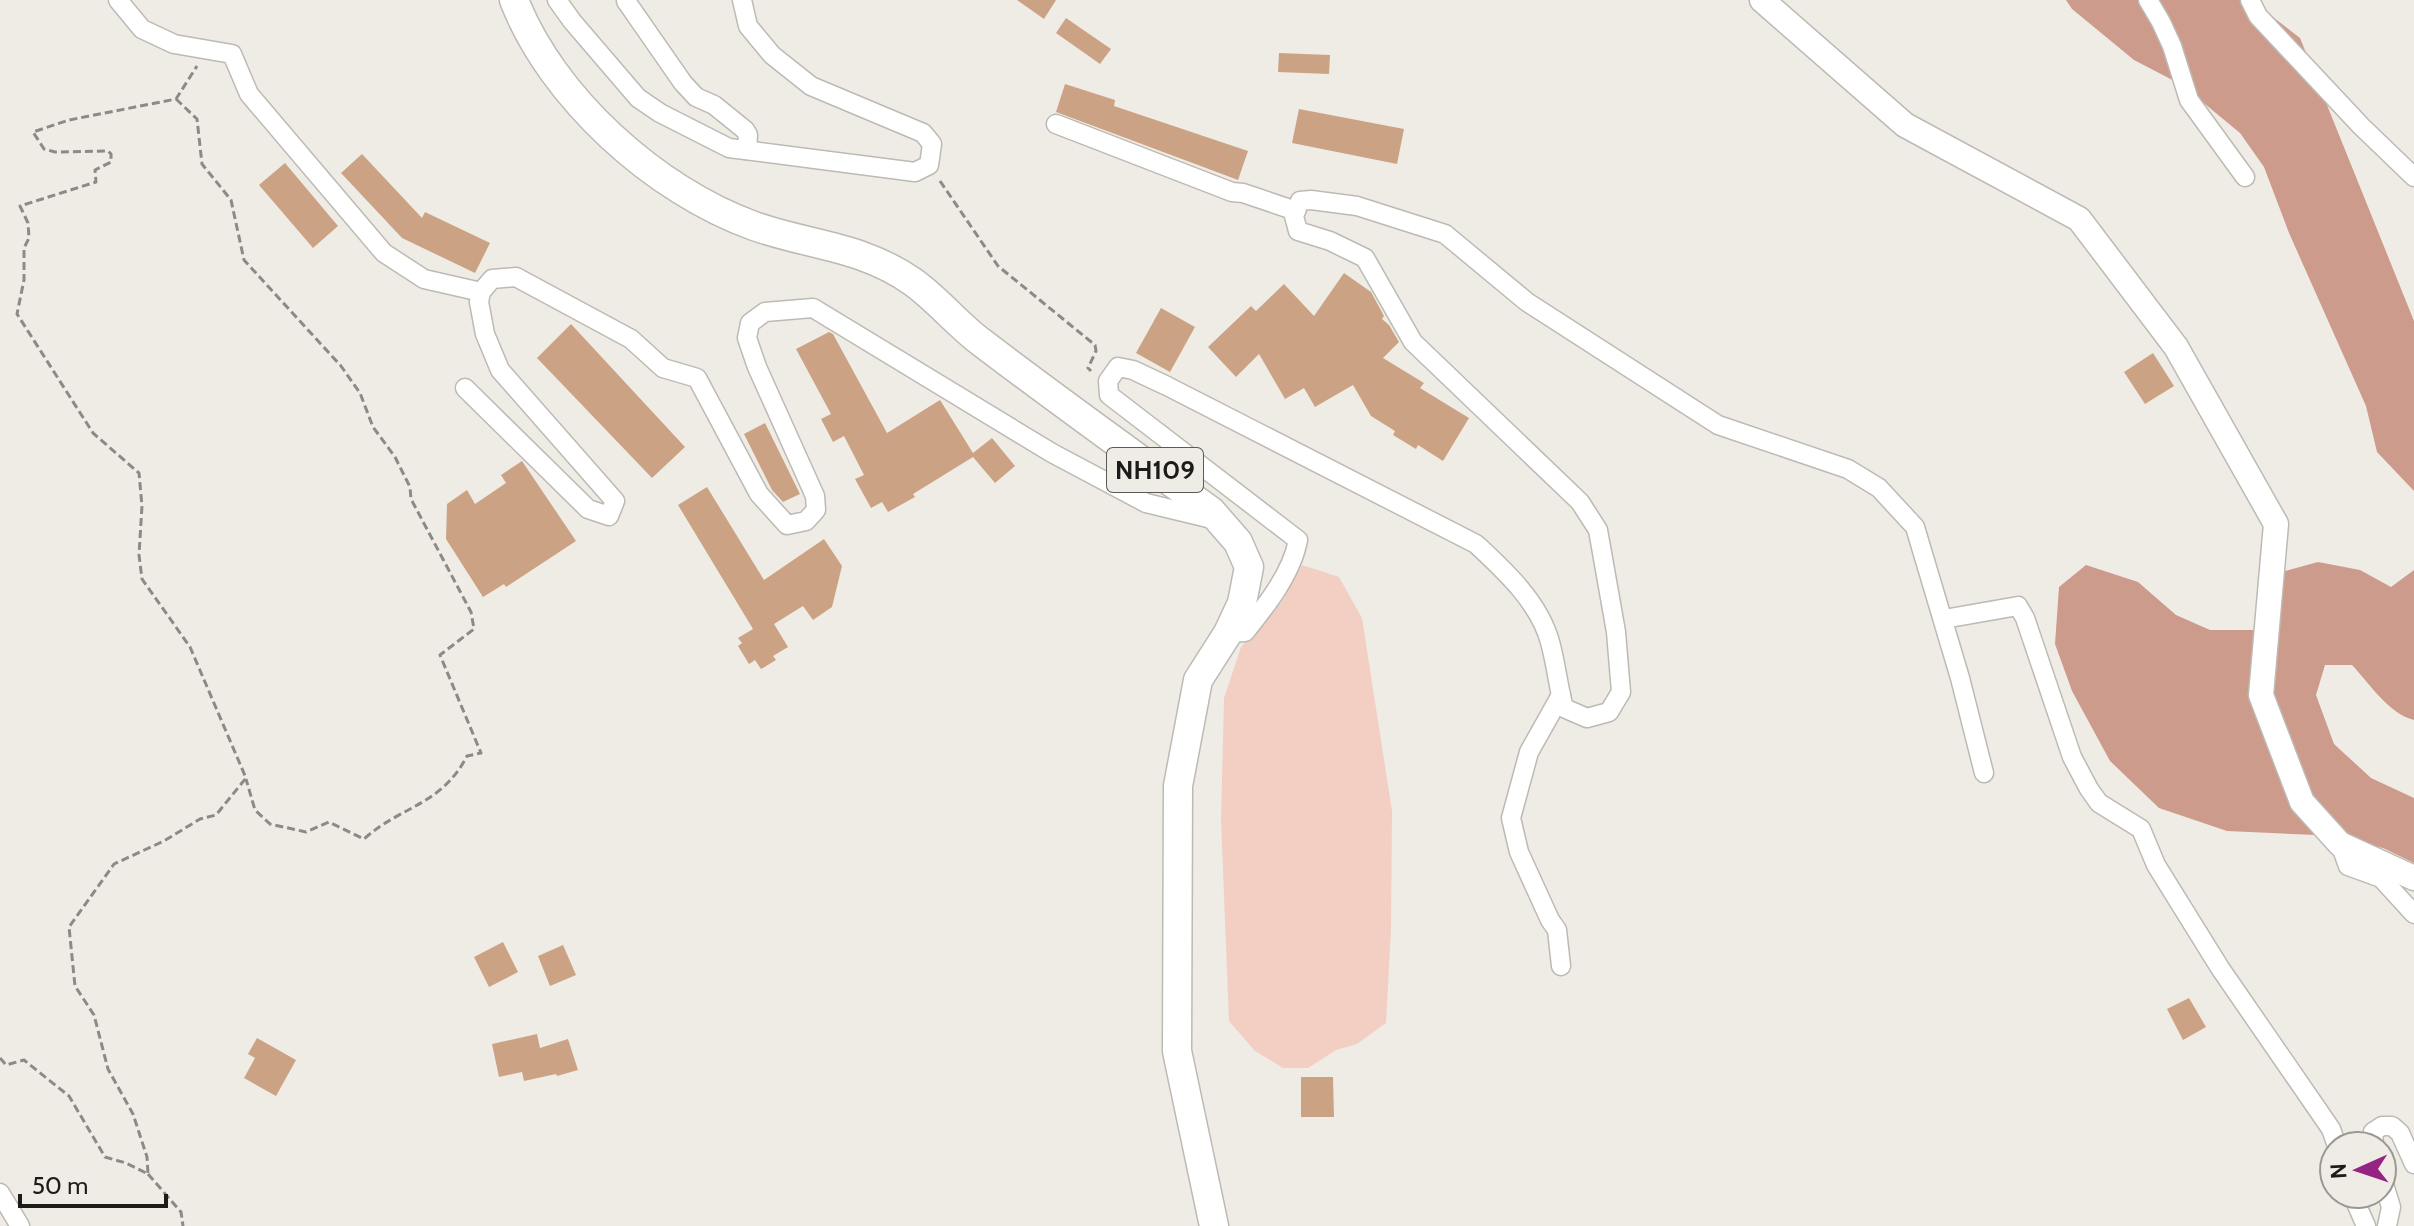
<svg xmlns="http://www.w3.org/2000/svg" width="2414" height="1226" font-family="Cabin,sans-serif">
<style>
.green{fill:#f2cec3}
.forest{fill:#cd9b8b}
.building{fill:#cba384}
.lines{fill:none;stroke-linecap:round;stroke-linejoin:round}
.minor-casing{stroke:#bdbab4;stroke-width:21}
.major-casing{stroke:#bdbab4;stroke-width:27}
.highway-casing{stroke:#bdbab4;stroke-width:31}
.path{stroke:#8d8a86;stroke-width:3;stroke-dasharray:8 4;stroke-linecap:butt}
.minor{stroke:#fff;stroke-width:18}
.major{stroke:#fff;stroke-width:24}
.highway{stroke:#fff;stroke-width:28}
.labels{text-anchor:middle;stroke-width:7;stroke-linejoin:round;paint-order:stroke}
.shield{fill:#efece6;stroke:#5c5a56;stroke-width:2}
.shield-label{font-size:26px;font-weight:bold;fill:#1d1b19}
</style>
<rect width="100%" height="100%" fill="#efece6"/>
<path class="green" d="M1302,565l37,12 23,41 30,193 -1,118 -5,94 -29,21 -21,6 -28,18h-25l-28,-17 -26,-30 -8,-201 3,-122 17,-51 41,-46z"/>
<g class="forest">
<path d="M2066,0h185l49,38 114,283v170l-37,-39 -11,-46 -77,-173 -25,-66 -24,-34 -58,-48 -48,-25 -62,-51z"/>
<path d="M2318,562l42,8 31,17 23,-17v150c-25,-6 -45,-37 -62,-55h-27l-9,30 18,49 37,34 43,20v65l-31,-15 -67,-13 -89,-4 -68,-23 -49,-47 -38,-70 -17,-47 4,-57 27,-22 52,17 38,33 34,15h46l22,-57z"/>
</g>
<g class="building">
<path d="M1017,0h39l-12,19z"/>
<path d="M1066,18l45,31 -11,15 -44,-31z"/>
<path d="M1279,53l51,2 -1,19 -51,-2z"/>
<path d="M1065,84l50,16 -1,6 134,45 -10,29 -182,-68z"/>
<path d="M1299,109l105,20 -7,35 -105,-21z"/>
<path d="M362,154l60,64 3,-6 65,31 -15,30 -73,-35 -61,-65z"/>
<path d="M285,163l53,63 -25,22 -54,-63z"/>
<path d="M1344,273l27,19 13,24 -2,3 7,6 10,17 -16,16 41,25 -4,5 49,30 -26,43 -25,-16 -2,4 -23,-14 2,-4 -24,-15 -18,-31 -38,22 -11,-19 -19,11 -26,-45 -23,23 -28,-30 43,-41 5,5 28,-27 30,32z"/>
<path d="M1161,308l34,19 -25,45 -34,-19z"/>
<path d="M571,324l114,123 -33,31 -115,-120z"/>
<path d="M829,332l4,2 54,99 53,-33 33,53 19,-15 23,28 -20,17 -22,-26 -60,37 2,3 -27,15 -6,-10 -11,6 -16,-29 9,-4 -20,-39 -11,6 -12,-23 10,-5 -35,-65z"/>
<path d="M2153,353l21,33 -29,18 -21,-32z"/>
<path d="M765,423l35,71 -17,8 -11,-12 -28,-56z"/>
<path d="M522,461l54,80 -70,46 -2,-3 -21,13 -37,-58 1,-35 20,-14 8,14 31,-21 -5,-8z"/>
<path d="M707,487l57,93 60,-41 18,27 -10,41 -19,13 -10,-14 -29,18 14,23 -15,9 3,4 -15,9 -6,-9 -6,4 -11,-18 4,-3 -4,-5 15,-9 -75,-124z"/>
<path d="M503,942l15,30 -29,15 -15,-30z"/>
<path d="M563,945l13,30 -26,11 -12,-30z"/>
<path d="M2189,998l17,29 -23,13 -16,-31z"/>
<path d="M537,1034l3,14 28,-9 10,31 -21,6 -1,-2 -32,7 -2,-9 -23,5 -7,-33z"/>
<path d="M257,1038l39,22 -20,36 -32,-18 11,-20 -7,-4z"/>
<path d="M1301,1077h32l1,40h-33z"/>
</g>
<g class="lines">
<g class="minor-casing">
<g id="minor">
<path d="M118,0l24,29 32,15 58,10 17,40 135,159 40,26 57,13"/>
<path d="M557,0l15,21 66,77 22,15 69,35 186,24 14,-7 3,-21 -9,-11 -112,-47 -39,-31 -24,-29 -6,-26"/>
<path d="M2148,0l13,22 11,24 17,54 56,77"/>
<path d="M2250,0l8,16 103,110 53,51"/>
<path d="M626,1l57,82 13,14 18,8 31,25 3,5 -1,15"/>
<path d="M1056,124l176,68 11,1 53,18"/>
<path d="M465,388l123,121 21,7 6,-15 -115,-131 -15,-36 -6,-32 2,-10 11,-13 24,-2 115,62 32,29 34,10 62,116 28,31 19,-4 10,-11 -1,-14 -58,-129 -10,-29 3,-15 15,-11 48,-4 239,145 94,50 66,16"/>
<path d="M1944,619l74,-13 7,12 47,139 17,32 10,14 42,26 15,36 64,103 111,161 6,17"/>
<path d="M1228,633l17,-1c21,-26 47,-59 53,-92l-189,-145 -1,-14 10,-14 15,3 34,16 309,158c29,27 63,58 74,98 6,21 8,44 14,66l23,10 22,-6 12,-20 -5,-60 -18,-102 -18,-28 -167,-160 -48,-84 -35,-17 -32,-10 -4,-15 6,-15 11,-1 46,6 88,28 82,68 191,123 130,44 31,19 36,39 45,151 24,95"/>
<path d="M1561,695l-32,57 -18,66 8,34 31,68 7,10 4,36"/>
<path d="M2340,844l8,22 33,12 33,36"/>
<path d="M2374,1146l-1,-14 9,-6h10l8,7 14,31"/>
<path d="M2382,1178l9,29 -4,19"/>
<path d="M0,1193l20,33"/>
<path d="M2352,1194l14,32"/>
</g>
</g>
<g class="major-casing">
<path id="major" d="M1762,0l143,125 174,94 97,128 100,177 -15,171 41,107 38,42 74,34"/>
</g>
<g class="highway-casing">
<path id="highway" d="M514,0c38,98 142,191 240,226 57,20 108,20 159,56 25,18 44,42 68,60 76,58 153,113 230,169l27,31 11,25 -7,36 -14,30 -30,47 -20,106 -1,265 37,175"/>
</g>
<g class="path">
<path d="M176,99l21,20 5,45 29,36 13,60 97,106 19,27 13,34 22,30 15,30 1,12 60,113 3,17 -34,26 41,98 -14,3c-26,50 -65,49 -103,83l-35,-17 -23,10 -36,-8 -15,-14 -9,-31"/>
<path d="M940,181l58,85 97,79 1,6 -8,17 3,3"/>
<path d="M0,1058l6,7 18,-5 45,36 36,61 21,6 22,11 -1,-17 -14,-43 -25,-45 -14,-54 -19,-29 -6,-59 45,-63 50,-23 36,-22 16,-4 30,-37 -56,-131 -48,-68 -3,-24 3,-49 -3,-33 -46,-40 -76,-119 7,-34v-32l5,-10 -1,-15 -8,-17 76,-24 -1,-12 16,-8v-8l-3,-3 -53,1 -11,-3 -11,-17 36,-12 107,-21 21,-33"/>
<path d="M148,1174l33,38 2,14"/>
</g>
<use href="#minor" class="minor"/>
<use href="#major" class="major"/>
<use href="#highway" class="highway"/>
</g>
<g class="labels">
<rect class="shield" x="1107" y="448" width="96" height="44" rx="6"/>
<g class="shield-label">
<text x="1155" y="479">NH109</text>
</g>
</g>
<g transform="translate(2358 1170) rotate(267)"><circle r="38" fill="#efece6" stroke="#9b9894" stroke-width="2"/>
<path d="M0-6L14 30L0 20L-14 30Z" fill="#952382"/>
<text y="-12" font-size="22" font-weight="bold" text-anchor="middle" fill="#1d1b19">N</text>
</g>
<path d="M20 1194v12h146v-12" fill="none" stroke="#1d1b19" stroke-width="4"/>
<text x="32" y="1194" font-size="24" fill="#1d1b19" stroke="#efece6" stroke-width="6" paint-order="stroke">50 m</text>
</svg>
